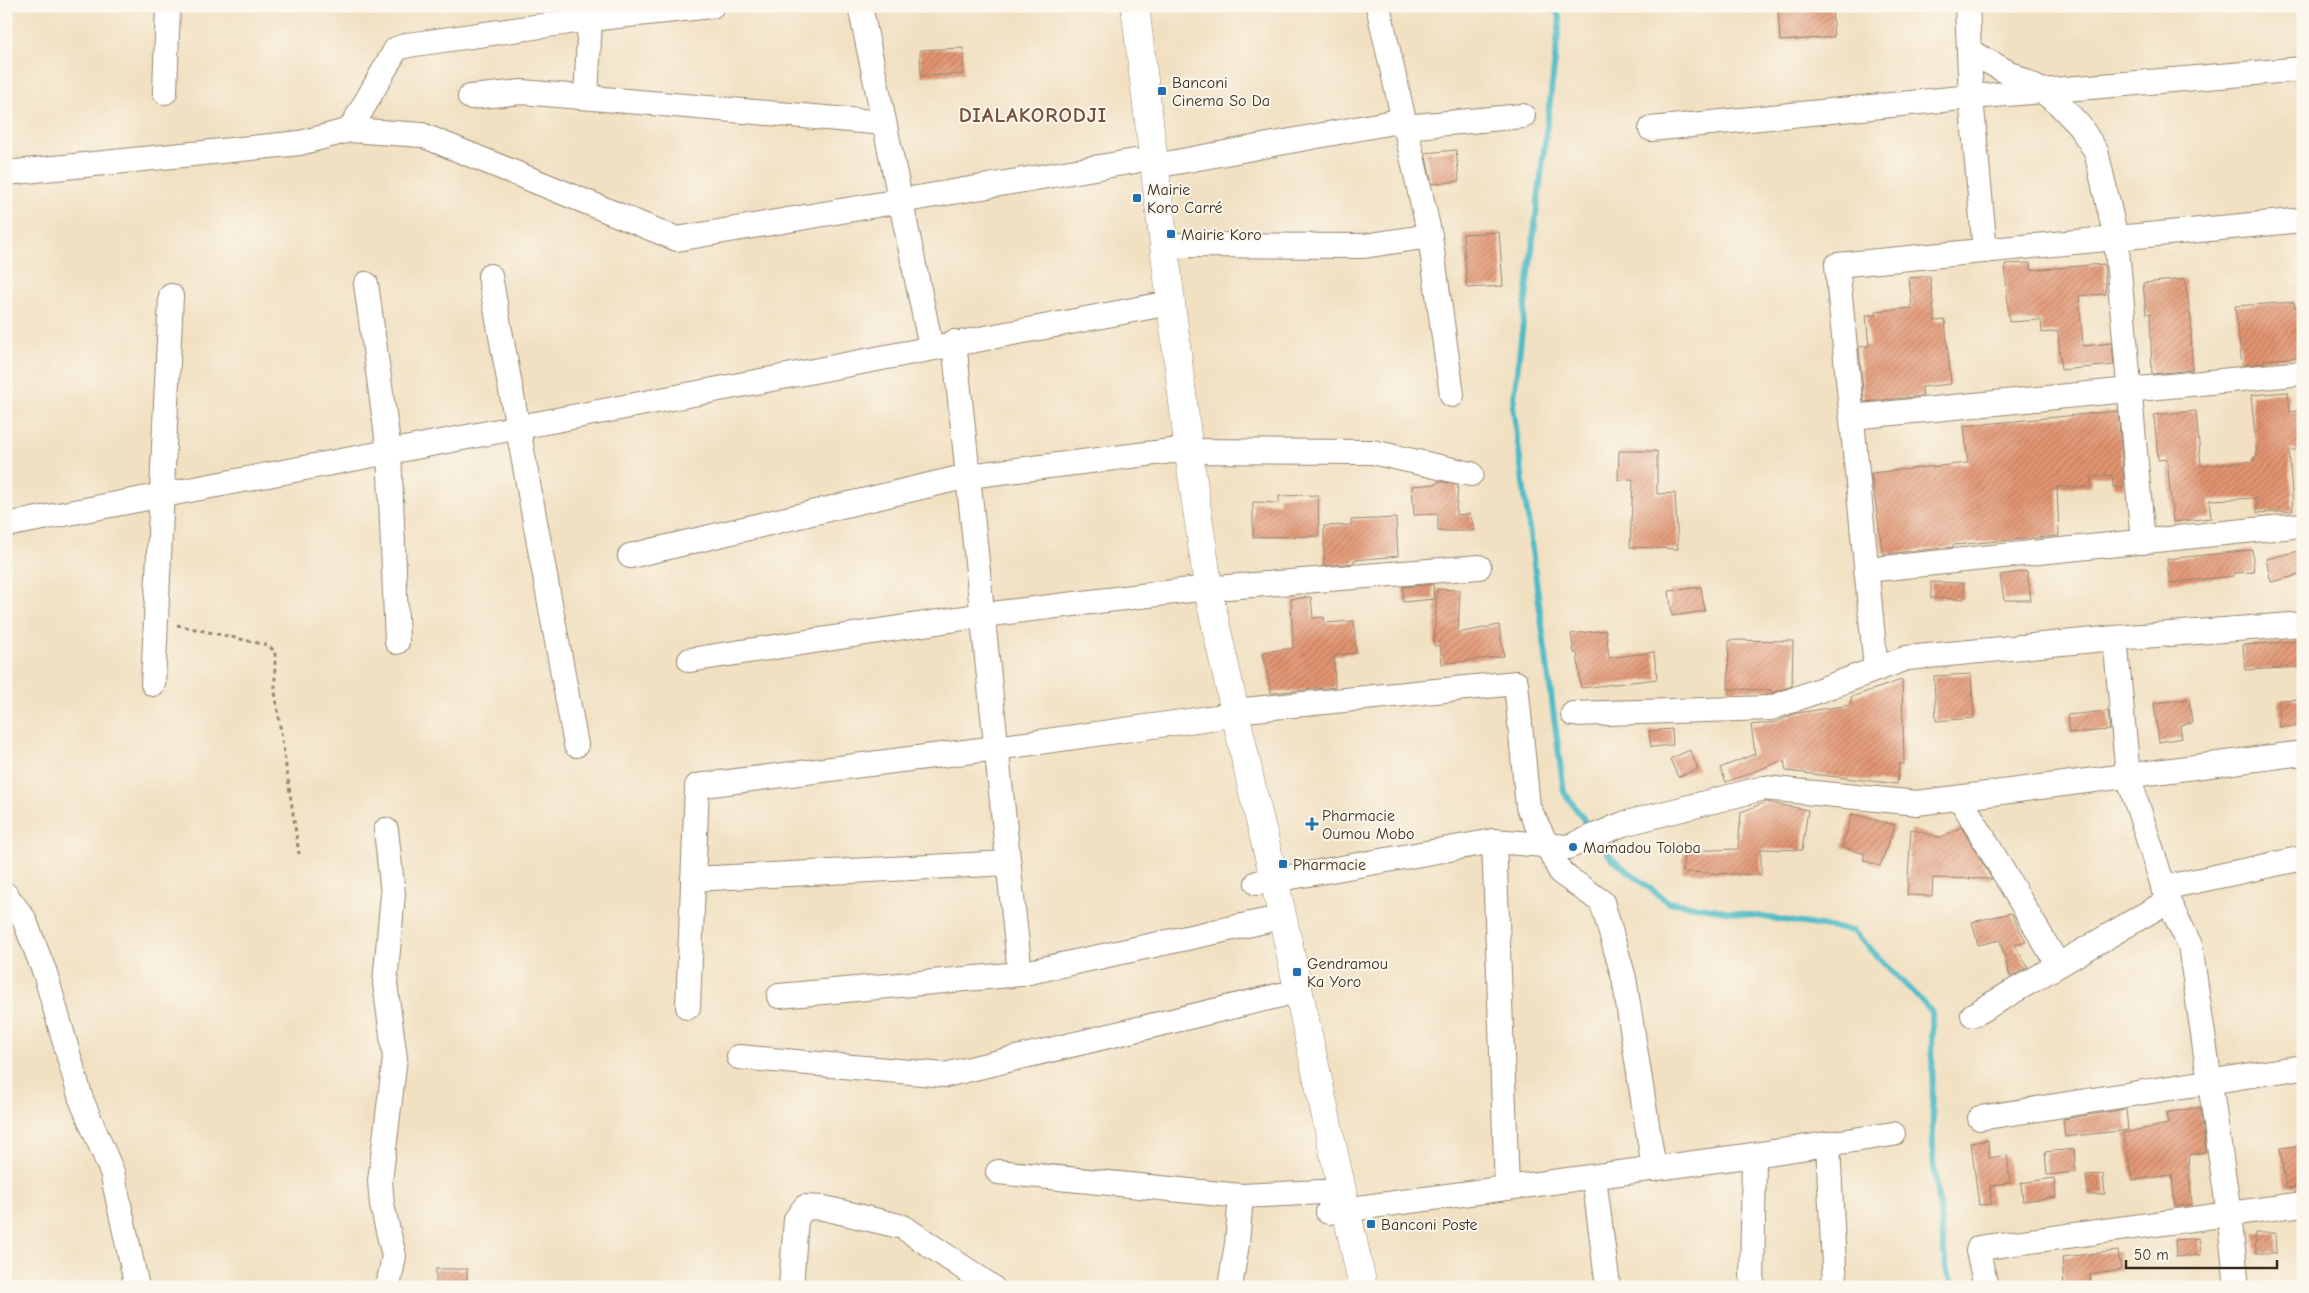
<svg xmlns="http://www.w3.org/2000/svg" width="2309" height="1293" font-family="'Comic Neue',sans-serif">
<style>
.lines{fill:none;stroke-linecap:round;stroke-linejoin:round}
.stream{stroke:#4dbbc6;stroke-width:6}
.building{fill:url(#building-hatch)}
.minor-casing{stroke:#968570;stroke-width:26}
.major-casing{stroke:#968570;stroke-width:29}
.path{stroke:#968570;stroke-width:3;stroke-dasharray:4 4;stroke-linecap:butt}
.minor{stroke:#fff;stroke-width:24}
.major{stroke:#fff;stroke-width:28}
.poi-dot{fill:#1f6fb2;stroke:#fbf7ec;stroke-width:2}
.labels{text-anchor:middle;stroke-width:4;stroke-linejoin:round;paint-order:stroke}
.poi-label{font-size:16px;fill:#3b2a1e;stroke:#fbf7ec;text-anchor:start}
.district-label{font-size:21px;font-weight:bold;letter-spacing:1px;fill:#754f3b;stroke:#fbf7ec}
</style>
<defs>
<pattern id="building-hatch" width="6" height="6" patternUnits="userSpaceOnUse" patternTransform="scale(1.25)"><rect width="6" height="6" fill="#e29471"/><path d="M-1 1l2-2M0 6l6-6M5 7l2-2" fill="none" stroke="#b8795c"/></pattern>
</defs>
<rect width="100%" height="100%" fill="#fbf7ec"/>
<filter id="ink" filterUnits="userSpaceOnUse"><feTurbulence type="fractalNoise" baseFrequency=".02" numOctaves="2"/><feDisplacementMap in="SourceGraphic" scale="10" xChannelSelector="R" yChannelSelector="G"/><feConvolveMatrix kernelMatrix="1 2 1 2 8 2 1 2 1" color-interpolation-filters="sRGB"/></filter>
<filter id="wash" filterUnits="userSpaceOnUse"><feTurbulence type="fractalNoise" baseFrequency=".0096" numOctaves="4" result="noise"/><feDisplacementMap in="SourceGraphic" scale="20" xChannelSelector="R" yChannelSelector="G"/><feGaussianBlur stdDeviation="1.12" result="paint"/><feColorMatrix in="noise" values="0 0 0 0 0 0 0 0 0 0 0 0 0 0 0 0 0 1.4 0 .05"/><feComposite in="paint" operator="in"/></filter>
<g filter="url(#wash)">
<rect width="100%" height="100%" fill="#f1e0c1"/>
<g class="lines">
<path class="stream" d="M1553,6l7,12 -47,388 51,386 48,67 56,43 185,29 79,81 1,146 13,109 7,20"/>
</g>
<g id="blocks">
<g class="building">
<path d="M1778,6h54l2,31 -54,4z"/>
<path d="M963,48l1,26 -43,2 -1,-26z"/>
<path d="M1456,150l3,31 -27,3 -7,-31z"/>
<path d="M1499,232l4,54 -36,2 -4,-54z"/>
<path d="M2030,263l1,7 73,-6 2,30 -27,2 4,50 29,-3 2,22 -53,5 -3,-39 -16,2 -1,-13 -32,2 -4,-58z"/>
<path d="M1930,276l5,45 10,-1 6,64 -29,3 1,9 -59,6 -5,-55 10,-1 -3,-31h11l-1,-4 36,-3 -3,-30z"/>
<path d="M2185,279l6,40 1,51 -40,4 -2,-61 -4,1 -3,-31z"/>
<path d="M2294,302l1,5 8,-1v51l-40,3v3l-21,2 -7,-59z"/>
<path d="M2288,392l2,20 13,-2v40h-14l4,61 -36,2v-15l-48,2 2,18 -38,4 -6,-63 -9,1 -4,-45 42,-4 5,55 53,-5v-4h3l-6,-62z"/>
<path d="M2118,411l6,77 -11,-1 -1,-12 -21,2v10h-34l2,49 -106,9v2l-70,7 -12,-81 97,-10 -4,-37z"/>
<path d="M1619,451h38v43l18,-1 3,56 -48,-2 3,-68 -15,1z"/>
<path d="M1438,481l20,4 -2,30 14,-1 5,17h-37v-17l-24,1 -2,-29 25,-2z"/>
<path d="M1318,495l1,41 -66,1v-35l26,1v-7z"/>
<path d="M1396,518l2,38 -44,4v3l-30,3v-40l27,-1v-5z"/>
<path d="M2252,550l2,22 -21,1v3l-64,7 -2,-24z"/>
<path d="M2303,550v24l-32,8 -5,-23z"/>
<path d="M2027,571l4,29h-27l-4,-25z"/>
<path d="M1931,582l33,1v16l-33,-1z"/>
<path d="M1433,584l1,15 -31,3v-15z"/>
<path d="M1701,587l4,24 -33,5 -3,-25z"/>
<path d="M1437,589l23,1 -2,43 41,-8 5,31 -62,8 -2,-19 -6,1z"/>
<path d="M1311,597l2,21 11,-1 1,6 29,-2 2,32 -22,2 1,32 -64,6 -8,-41 30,-4 -2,-49z"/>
<path d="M1606,630l3,28 45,-6 3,27 -76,9 -4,-35h-3l-3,-19z"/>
<path d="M1729,640l64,1 -1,45 -21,7v-3l-43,-1z"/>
<path d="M2302,641l1,26 -58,3 -2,-25z"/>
<path d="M1971,674l3,44 -38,3 -2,-45z"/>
<path d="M1902,680l2,84h-5l-2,20 -111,-13 -2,-11 -58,22 -6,-14 35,-14 -4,-29 26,-3 19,-9 55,-8v-8z"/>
<path d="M2189,699l3,24 -12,2 2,13 -23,4 -5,-39z"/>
<path d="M2303,699v27l-23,1 -1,-27z"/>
<path d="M2108,711l2,19 -41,3 -2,-18z"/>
<path d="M1672,729l1,16 -22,2 -2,-16z"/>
<path d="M1690,750l8,19 -20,8 -8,-18z"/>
<path d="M1766,802l42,8 -6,40 -41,-1v26l-78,-3 1,-21 54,-2 3,-37z"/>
<path d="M1852,814l43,11 -15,41 -17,-6 2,-6 -23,-7z"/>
<path d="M1961,827l31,52 -59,-1 -1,18 -25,-1 4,-66 30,9z"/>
<path d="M2011,913l15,29 -12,3 14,22 -18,10 -10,-37 -22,5 -6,-23z"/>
<path d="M2200,1107l6,45 -18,3 4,49 -17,2 -3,-31 -39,5 -10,-47 45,-9 -2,-11z"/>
<path d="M2126,1109l2,21 -63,7 -2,-18z"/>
<path d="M1988,1140l1,18 18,-3 3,28 -20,2 1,19 -12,1 -8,-62z"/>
<path d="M2297,1146l6,40 -17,2 -6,-40z"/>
<path d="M2074,1149l2,23 -29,3 -2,-23z"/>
<path d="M2103,1174l2,20 -17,1 -2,-20z"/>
<path d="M2054,1178l2,19 -33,4 -2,-18z"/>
<path d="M2255,1233h20l1,20h-20z"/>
<path d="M2199,1238l2,17 -25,2 -1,-17z"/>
<path d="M2118,1251l3,19 -31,5 1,12h-27l-2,-30z"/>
<rect x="436" y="1269" width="31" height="18"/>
</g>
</g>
</g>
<g filter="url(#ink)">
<use href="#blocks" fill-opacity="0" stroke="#968570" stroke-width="1"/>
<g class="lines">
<g class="minor-casing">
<g id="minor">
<path d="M860,6l71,341"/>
<path d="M1378,6l52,230 22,159"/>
<path d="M1967,6l4,91 332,-28"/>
<path d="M1969,51l73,40 17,13 20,21 17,26 20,87 27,304"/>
<path d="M165,92l3,-86"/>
<path d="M470,97l52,-5 362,31"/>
<path d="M586,97l4,-78"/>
<path d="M1405,127l118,-11"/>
<path d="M1651,129l320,-32 14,154"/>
<path d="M350,130l46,-81 12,-4 182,-26 122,-13"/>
<path d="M1155,166l249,-46"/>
<path d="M6,173l294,-30 50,-13 72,5 255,104 458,-78"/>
<path d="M1164,245l200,1 66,-10"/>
<path d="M490,276l86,469"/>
<path d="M366,284l23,167 8,191"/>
<path d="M954,342l66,632"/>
<path d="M1852,417l451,-44"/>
<path d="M6,525l1148,-219"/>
<path d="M630,556l338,-80 203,-25 201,1 99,22"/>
<path d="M1866,570l437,-45"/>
<path d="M2115,638l13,138 40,125 22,44 39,269 8,73"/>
<path d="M690,660l293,-45 207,-25 289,-23"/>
<path d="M1876,669l-39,-404 466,-45"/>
<path d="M153,684l18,-388"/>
<path d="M1573,714l198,-6 136,-50 208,-20 188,-14"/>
<path d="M1960,798l98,167"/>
<path d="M386,830l7,64 -8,89 10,75 -15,123 2,24 12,51 -6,31"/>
<path d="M1494,841l13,347"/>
<path d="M693,879l316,-16"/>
<path d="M1257,883l237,-42 74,6 55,-23 141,-36 153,15 386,-50"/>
<path d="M2163,888l140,-30"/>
<path d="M6,895l18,24 21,54 36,126 31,73 25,115"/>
<path d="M779,996l241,-22 245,-53"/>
<path d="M688,1007l9,-221 299,-38 221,-31 17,-6 282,-28 12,124 33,66 41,29 22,76 30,191"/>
<path d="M1973,1015l195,-114"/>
<path d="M739,1057l206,18 336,-80"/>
<path d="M1980,1118l323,-51"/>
<path d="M1828,1144l7,143"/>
<path d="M998,1172l243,24 101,-5"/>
<path d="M1594,1177l14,110"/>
<path d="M1328,1212l426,-57 139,-21"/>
<path d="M791,1287l5,-68 9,-12 19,1 79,19 89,60"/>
<path d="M1230,1287l7,-43 4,-48"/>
<path d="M1752,1287l2,-132"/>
<path d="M1986,1287l-8,-36 1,-3 324,-44"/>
</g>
</g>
<g class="major-casing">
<path id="major" d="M1135,6l56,462 19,131 41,185 23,94 89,409"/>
</g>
<path class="path" d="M177,625l90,20 8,6v41l24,162"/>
<use href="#minor" class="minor"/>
<use href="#major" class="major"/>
</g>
</g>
<g class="poi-dot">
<rect x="1157" y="86" width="10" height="10" rx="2.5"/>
<rect x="1132" y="193" width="10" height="10" rx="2.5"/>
<rect x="1166" y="229" width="10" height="10" rx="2.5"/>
<path d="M1309.5 816.5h5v5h5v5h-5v5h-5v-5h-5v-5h5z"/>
<circle cx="1573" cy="847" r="5"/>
<rect x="1278" y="859" width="10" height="10" rx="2.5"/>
<rect x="1292" y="967" width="10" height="10" rx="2.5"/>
<rect x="1366" y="1219" width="10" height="10" rx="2.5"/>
</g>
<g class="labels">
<g class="poi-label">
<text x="1172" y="88">Banconi<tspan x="1172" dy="18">Cinema So Da</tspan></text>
<text x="1147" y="195">Mairie<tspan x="1147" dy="18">Koro Carré</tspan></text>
<text x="1181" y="240">Mairie Koro</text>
<text x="1322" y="821">Pharmacie<tspan x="1322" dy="18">Oumou Mobo</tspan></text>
<text x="1583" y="853">Mamadou Toloba</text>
<text x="1293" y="870">Pharmacie</text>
<text x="1307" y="969">Gendramou<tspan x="1307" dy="18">Ka Yoro</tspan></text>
<text x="1381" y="1230">Banconi Poste</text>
</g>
<g class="district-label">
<text x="1033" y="122">DIALAKORODJI</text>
</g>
</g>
<rect width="2309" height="1293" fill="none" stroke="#fbf7ec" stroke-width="25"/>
<path d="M2126 1260v8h151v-8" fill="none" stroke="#3b2a1e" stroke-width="2.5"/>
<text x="2134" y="1260" font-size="15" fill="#3b2a1e" stroke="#fbf7ec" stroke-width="4" paint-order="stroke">50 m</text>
</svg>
